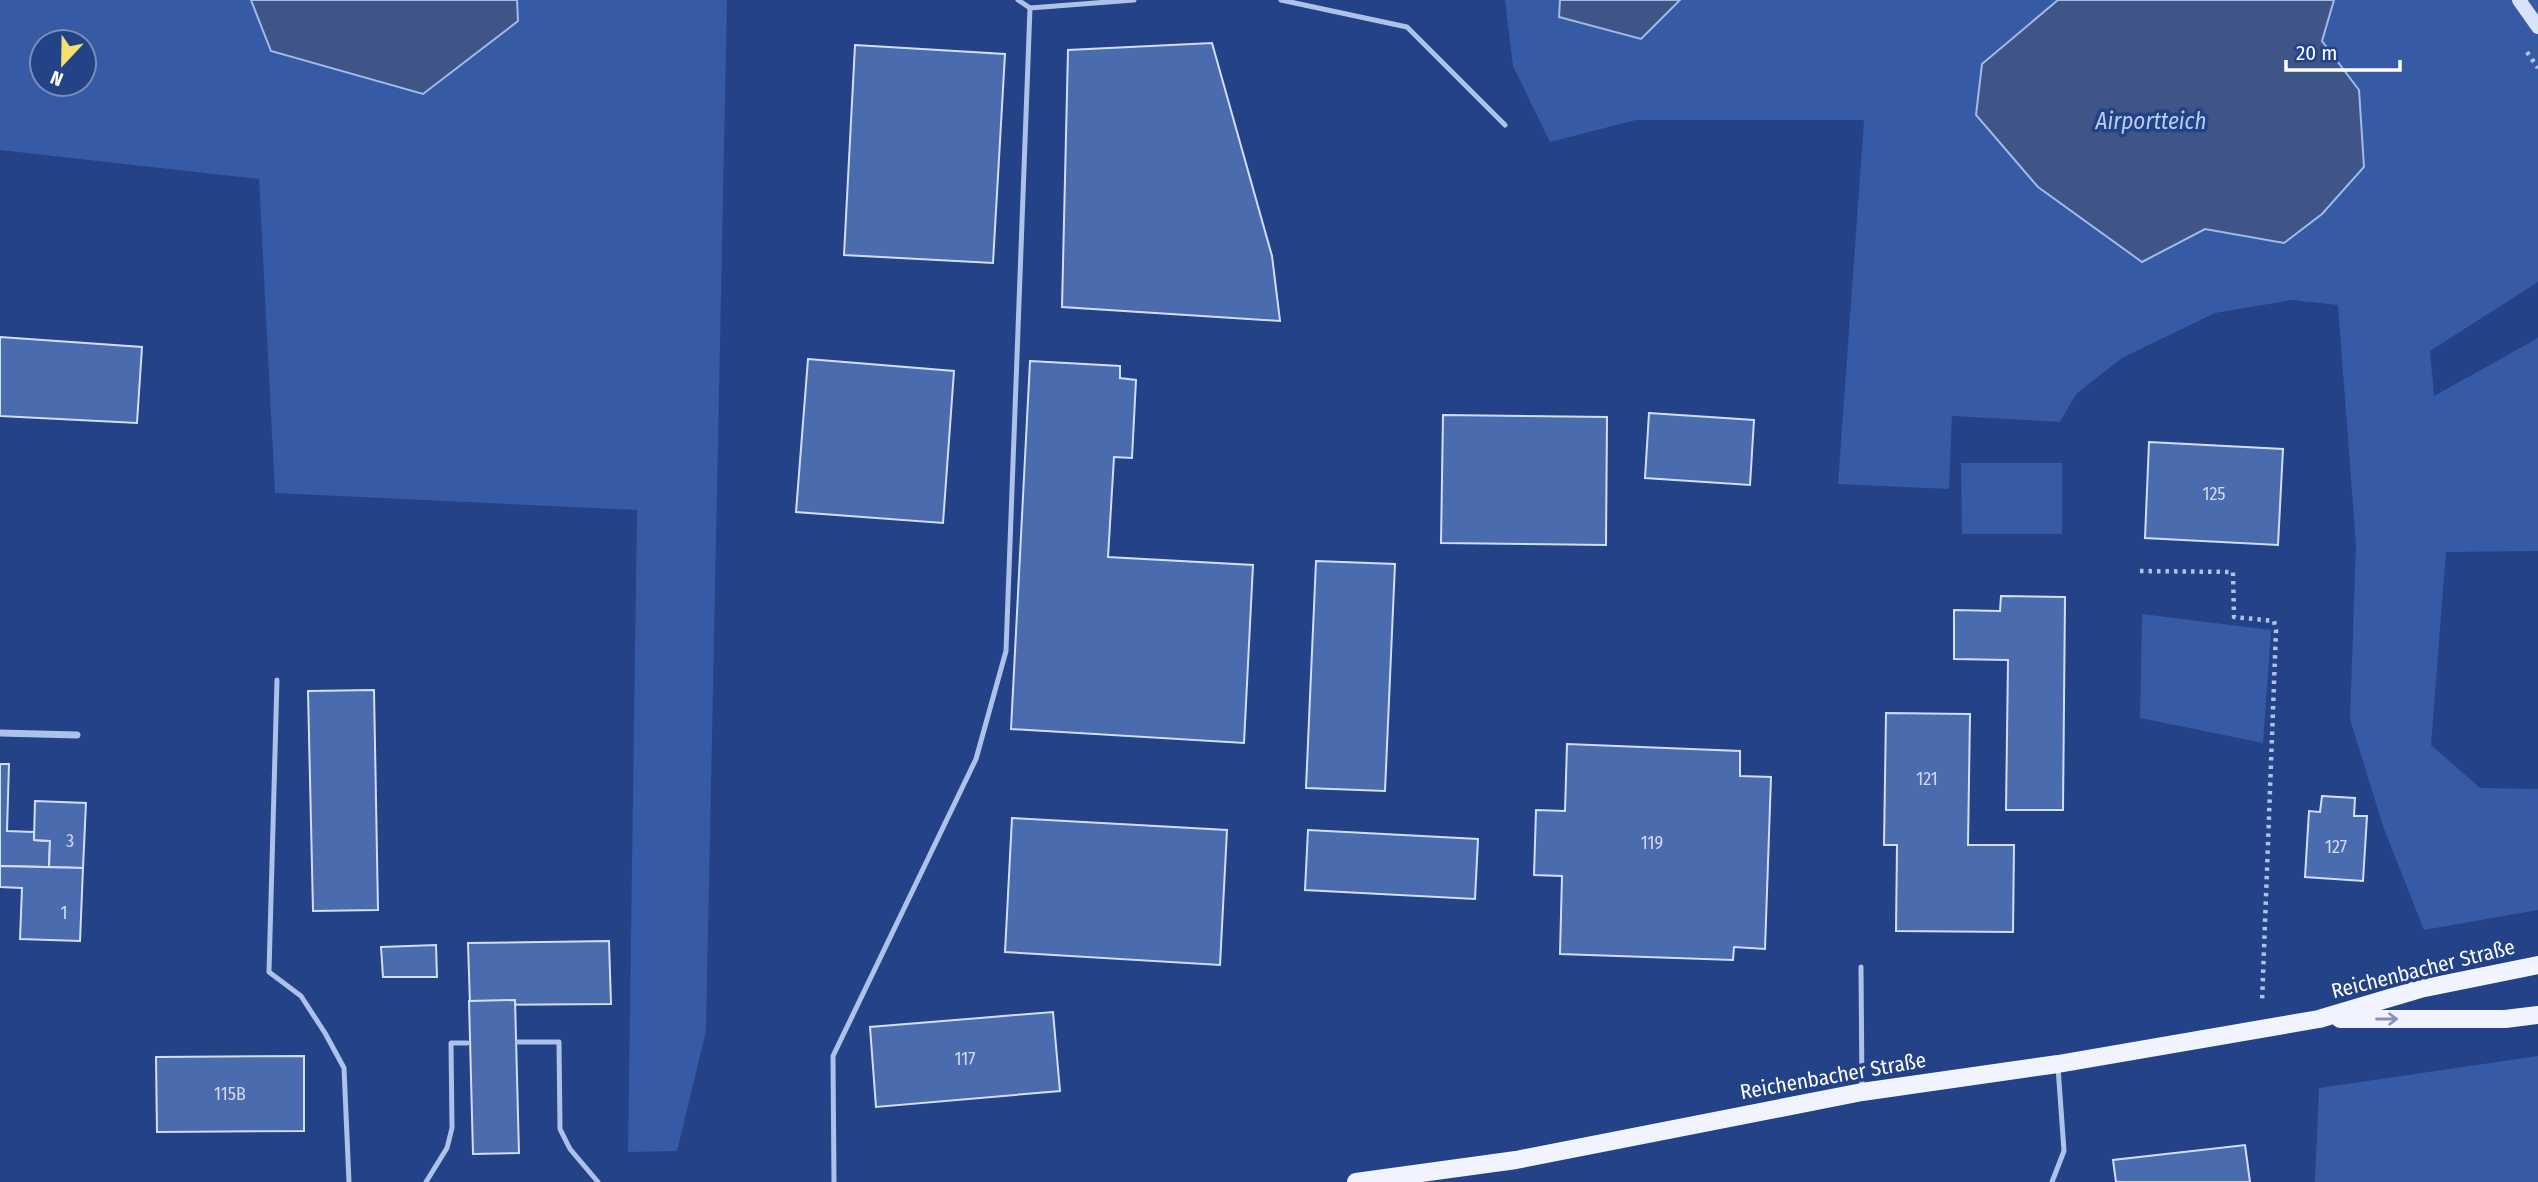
<svg xmlns="http://www.w3.org/2000/svg" width="2538" height="1182" font-family="'Fira Sans Condensed',sans-serif">
<style>
.green{fill:#375aa4;fill-rule:evenodd}
.water{fill:#3f5588;stroke:#a1baea;stroke-width:2}
.building{fill:#4b6baf;stroke:#d1def7;stroke-width:2}
.lines{fill:none;stroke-linecap:round;stroke-linejoin:round}
.path{stroke:#adc1e9;stroke-width:4.5;stroke-dasharray:3.5 5;stroke-linecap:butt}
.lane{stroke:#adc1e9;stroke-width:5}
.street{stroke:#adc1e9;stroke-width:7}
.secondary{stroke:#d8e2f8;stroke-width:14}
.primary{stroke:#f1f4fe;stroke-width:18}
.oneway{stroke:#8092bd}
.labels{text-anchor:middle;stroke-width:7;stroke-linejoin:round;paint-order:stroke}
.number-label{font-size:18px;fill:#d2daeb}
.street-label{font-size:21px;fill:#fff;stroke:#234287}
.water-label{font-size:23px;font-style:italic;fill:#b9ccf1;stroke:#234287}
</style>
<rect width="100%" height="100%" fill="#234287"/>
<g class="green">
<path d="M0,0h727l-21,1031 -29,120 -49,1 9,-642 -362,-17 -16,-314 -259,-29zM42,42h42v42h-42z"/>
<path d="M1505,0h54l1,17 80,22 40,-39h378l-76,64 160,198 63,-33 79,14 75,-153 -37,-49 12,-41h204v282l-108,69 4,45 104,-58v213l-92,1 -15,193 49,43 58,1v121l-114,20 -41,-104 -33,-107 6,-174 -18,-240 -46,-5 -77,13 -93,45 -46,36 -16,28 -108,-6 -3,73 -111,-5 26,-364h-228l-86,22 -37,-76z"/>
<path d="M1961,463h101v71h-100z"/>
<path d="M2142,614l129,16 -8,113 -123,-25z"/>
<path d="M2538,1056v126h-223l4,-94z"/>
</g>
<g class="water">
<path d="M251,0h266l1,21 -95,73 -152,-43z"/>
<path d="M1560,0h120l-39,39 -82,-22z"/>
<path d="M2058,0h276l-12,41 37,49 5,77 -42,47 -38,29 -79,-14 -63,33 -104,-75 -62,-72 6,-51z"/>
</g>
<g class="building">
<path d="M1212,43l60,213 8,65 -218,-14 6,-257z"/>
<path d="M855,45l150,9 -12,209 -149,-8z"/>
<path d="M0,337l142,10 -5,76 -137,-7z"/>
<path d="M808,359l146,12 -11,152 -147,-11z"/>
<path d="M1030,361l90,5v12l16,2 -4,78 -18,-1 -6,100 145,8 -9,178 -233,-14z"/>
<path d="M1649,413l105,7 -4,65 -105,-7z"/>
<path d="M1443,415l164,2 -1,128 -165,-2z"/>
<path d="M2149,442l134,7 -5,96 -133,-7z"/>
<path d="M1316,561l79,3 -10,227 -79,-3z"/>
<path d="M2001,596l64,1 -2,213h-57l2,-150 -54,-1v-49l46,1z"/>
<path d="M374,690l4,220 -65,1 -5,-220z"/>
<path d="M1886,713l84,1 -2,131h46l-1,87 -117,-1 1,-86h-13z"/>
<path d="M1567,744l173,7v25l31,1 -6,172 -31,-2 -1,13 -173,-6 2,-78 -28,-1 2,-65 29,1z"/>
<path d="M0,764h9l-2,67 27,1v8l16,1 -1,26 -49,-1z"/>
<path d="M2322,796l33,2 -1,18h13l-4,65 -58,-4 4,-66 11,1z"/>
<path d="M35,801l51,2 -3,65 -34,-1 1,-26 -16,-1z"/>
<path d="M1012,818l215,12 -7,135 -215,-13z"/>
<path d="M1308,830l170,9 -3,60 -170,-9z"/>
<path d="M0,866l83,2 -3,73 -60,-2 2,-51 -22,-1z"/>
<path d="M609,941l2,63 -141,1 -2,-62z"/>
<path d="M436,945l1,32h-54l-2,-30z"/>
<path d="M515,1000l4,153 -46,1 -4,-153z"/>
<path d="M1053,1012l7,79 -184,16 -6,-80z"/>
<path d="M304,1056v75l-147,1 -1,-75z"/>
<path d="M2245,1145l5,37h-134l-3,-22z"/>
</g>
<g class="lines">
<g class="path">
<path d="M2527,52l11,16"/>
<path d="M2140,571l93,1 1,45 40,4 2,9 -14,373"/>
</g>
<g class="lane">
<path d="M1018,0l12,8"/>
<path d="M1281,0l126,27 98,98"/>
<path d="M277,680l-8,292 32,24 24,37 19,35 5,114"/>
<path d="M1861,967l1,123"/>
<path d="M518,1042h41l1,87 10,20 28,33"/>
<path d="M426,1182l21,-34 5,-20 -1,-85h16"/>
<path d="M834,1182l-1,-126 143,-297 30,-108 24,-643 104,-8"/>
<path d="M2052,1182l12,-31 -6,-84"/>
</g>
<path class="street" d="M0,733l77,2"/>
<path class="secondary" d="M2519,0l19,27"/>
<g class="primary">
<path d="M2340,1019h165l33,-4"/>
<path d="M1356,1182l160,-22 346,-68 196,-28 261,-45 101,-30 118,-24"/>
</g>
</g>
<defs><path id="oneway-shaft" d="M-6 0H5M1.5-3L5.5 0L1.5 3" fill="none" stroke-width="1.6" stroke-linecap="round" stroke-linejoin="round" transform="scale(1.75)"/></defs>
<use class="oneway" href="#oneway-shaft" transform="translate(2387 1019)"/>
<g class="labels">
<g class="number-label">
<text x="2214" y="500">125</text>
<text x="1927" y="785">121</text>
<text x="70" y="847">3</text>
<text x="1652" y="849">119</text>
<text x="2336" y="853">127</text>
<text x="64" y="919">1</text>
<text x="965" y="1065">117</text>
<text x="230" y="1100">115B</text>
</g>
<g class="street-label">
<text transform="translate(2423 969) rotate(-14)" y="7">Reichenbacher Straße</text>
<text transform="translate(1833 1076) rotate(-10)" y="7">Reichenbacher Straße</text>
</g>
<g class="water-label">
<text x="2151" y="129">Airportteich</text>
</g>
</g>
<g transform="translate(63 63) rotate(202)"><circle r="33" fill="#234287" stroke="#7b8eb7" stroke-width="2"/>
<path d="M0-5L12 26L0 18L-12 26Z" fill="#f5df70"/>
<text y="-10" font-size="19" font-weight="bold" text-anchor="middle" fill="#ffffff">N</text>
</g>
<path d="M2286 60v10h114v-10" fill="none" stroke="#ffffff" stroke-width="3.5"/>
<text x="2296" y="60" font-size="21" fill="#ffffff" stroke="#234287" stroke-width="5" paint-order="stroke">20 m</text>
</svg>
